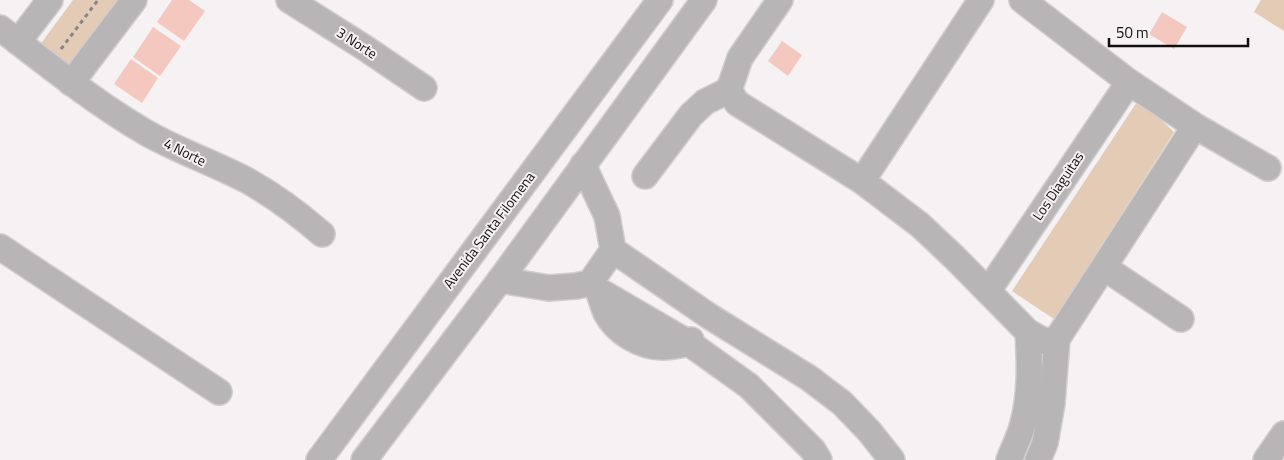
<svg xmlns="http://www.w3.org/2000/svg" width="1284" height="460" font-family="'Titillium Web',sans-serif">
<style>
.green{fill:#e4cbb6}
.building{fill:#f4c8be}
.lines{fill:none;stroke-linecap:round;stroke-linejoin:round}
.minor-casing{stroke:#d1cdce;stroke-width:28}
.path{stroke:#888485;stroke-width:3;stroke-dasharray:4 4;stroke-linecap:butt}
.minor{stroke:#b7b5b6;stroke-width:25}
.labels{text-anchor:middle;stroke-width:4;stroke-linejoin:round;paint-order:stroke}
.street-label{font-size:14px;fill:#100e0e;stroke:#f6f1f2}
</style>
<rect width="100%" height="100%" fill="#f6f1f2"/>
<g class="green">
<path d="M73,0h44l-47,64 -15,-6 -16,-12z"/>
<path d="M1261,0h23v31l-30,-19z"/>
<path d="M1139,99l35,33 -120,187 -42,-28z"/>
</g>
<g class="building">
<path d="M172,0h17l16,11 -21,30 -27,-19z"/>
<path d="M1162,12l25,15 -13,22 -25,-15z"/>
<path d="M153,27l28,19 -21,30 -27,-19z"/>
<path d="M782,41l20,14 -14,21 -20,-15z"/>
<path d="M131,59l27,19 -16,25 -28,-19z"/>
</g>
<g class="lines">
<g class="minor-casing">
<g id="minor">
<path d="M289,0l76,48 59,40"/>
<path d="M1022,0l107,82 66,44 73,42"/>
<path d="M0,28c47,36 94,74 145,104 33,19 69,31 103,49 27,15 51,33 74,53"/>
<path d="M18,42l32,-42"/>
<path d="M71,83l63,-83"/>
<path d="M729,90l8,13 125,78 58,44 34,32 74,75 16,9 13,-2"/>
<path d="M645,176l46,-61 14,-13 24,-12 11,-32 40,-58"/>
<path d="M862,181l119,-181"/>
<path d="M0,247l219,145"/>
<path d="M613,250l96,66 100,62 33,25 27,28 23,29"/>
<path d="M1105,268l76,51"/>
<path d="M500,280l49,8 27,-2 14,-3 23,-33 -6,-34 -24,-51"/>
<path d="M590,283l8,7 91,53 60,43 64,64 6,10"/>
<path d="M598,290c3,8 5,16 8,23 10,19 34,34 56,34 9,0 18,-2 27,-4l2,-3"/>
<path d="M988,291l141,-209"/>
<path d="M319,460l341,-460"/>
<path d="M364,460l136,-180 204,-280"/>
<path d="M1009,460c4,-11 10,-22 13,-33 9,-31 8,-63 6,-95"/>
<path d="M1038,460l7,-17 7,-40 5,-64 138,-213"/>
<path d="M1266,460l18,-26"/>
</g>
</g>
<path class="path" d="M61,49l37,-49"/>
<use href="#minor" class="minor"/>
</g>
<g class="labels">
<g class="street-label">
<text transform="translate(357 43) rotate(33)" y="5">3 Norte</text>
<text transform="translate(185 152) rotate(26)" y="5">4 Norte</text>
<text transform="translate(1058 186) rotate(-56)" y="5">Los Diaguitas</text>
<text transform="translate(489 230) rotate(-53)" y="5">Avenida Santa Filomena</text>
</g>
</g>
<path d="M1109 38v8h139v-8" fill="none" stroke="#100e0e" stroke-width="2.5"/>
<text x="1116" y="38" font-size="15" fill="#100e0e" stroke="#f6f1f2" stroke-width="4" paint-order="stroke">50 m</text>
</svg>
